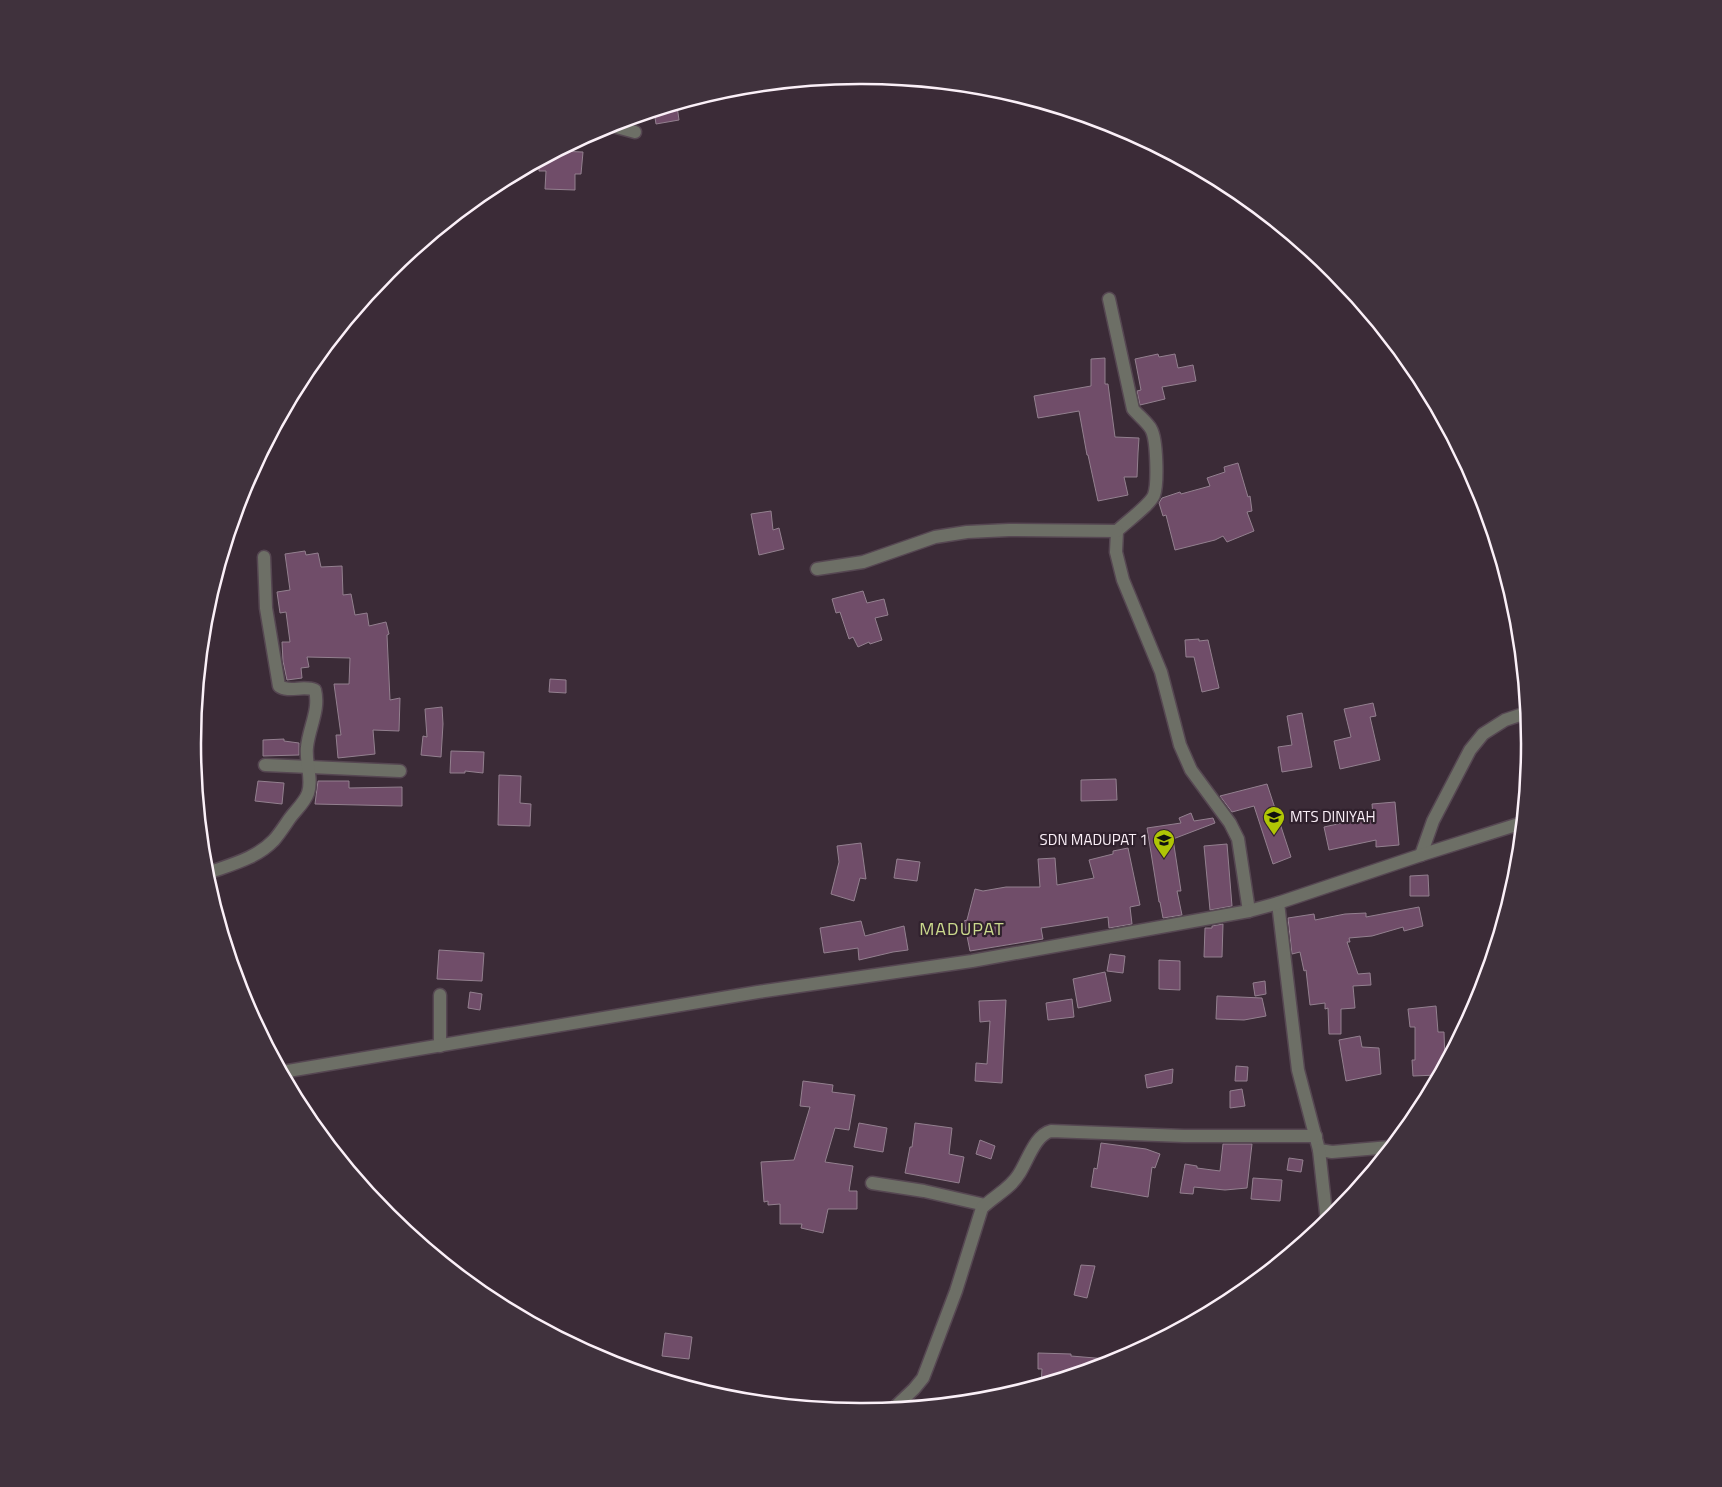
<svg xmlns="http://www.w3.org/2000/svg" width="1722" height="1487" font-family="'Titillium Web',sans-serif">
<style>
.building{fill:#704d69;stroke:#93808f}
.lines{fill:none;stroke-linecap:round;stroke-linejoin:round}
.minor-casing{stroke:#564752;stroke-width:15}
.tertiary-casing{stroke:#564752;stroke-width:15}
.minor{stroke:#6d6f66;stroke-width:12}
.tertiary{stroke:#6d6f66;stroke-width:12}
.labels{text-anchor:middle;stroke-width:4.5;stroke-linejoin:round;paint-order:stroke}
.poi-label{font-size:15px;fill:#fbf0f8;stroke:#30212d;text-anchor:start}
.quarter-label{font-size:18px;letter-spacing:1px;fill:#cbd98d;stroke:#30212d}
.rim{fill:none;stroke:#fbf0f8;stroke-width:2.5}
</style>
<rect width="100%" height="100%" fill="#3b2b37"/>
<g class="building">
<path d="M677,106l2,14 -23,4 -2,-13z"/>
<path d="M558,151l25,1 -2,22h-6v16l-30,-1 1,-18h-7v-10z"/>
<path d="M1158,354l1,3 16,-3 3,14 15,-3 3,16 -34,6 3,12 -25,6 -3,-14 4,-1 -6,-31z"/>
<path d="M1105,358v26h3l7,53 24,1 -1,15 -1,24h-13l4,18 -30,6 -10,-46h-1l-8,-44 -41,7 -4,-22 57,-10v-27z"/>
<path d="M1238,463l10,34 2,-1 2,15 -5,1 7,19 -27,11 -4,-6 -8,4 -40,10 -9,-35 -3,1 -4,-13 3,-5 18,-6 1,2 29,-8 -3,-8 18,-6 -1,-5z"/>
<path d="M771,511l2,19 6,-2 5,21 -25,6 -8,-41z"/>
<path d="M305,551l1,4 12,-2 3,14 21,-1 1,29 8,-1 4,21 12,-2 2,13 17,-4 3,12 -2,1 3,65 10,-2 -1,33 -26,-1 2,24 -37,4 -2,-23h5l-7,-51h15l1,-26 -43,-1 2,10 -8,1 1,10 -15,2 -4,-19 -1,-19h8l-4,-30 -6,1 -3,-21 13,-2 -5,-36z"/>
<path d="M863,591l4,12 17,-4 4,16 -13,3 7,22 -12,4 -1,-2 -11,5 -5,-10 -4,2 -9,-27 -4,1 -4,-14z"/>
<path d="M1199,639v2l9,-1 11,48 -17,4 -8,-35h-8l-1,-17z"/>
<path d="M550,679l16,1v13l-17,-1z"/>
<path d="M1373,703l3,13 -6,1 10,43 -40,9 -6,-28 17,-4 -7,-28z"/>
<path d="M442,707l1,17 -2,33 -20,-2 2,-19 4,1 -2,-28z"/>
<path d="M1302,713l10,54 -30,5 -4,-25 14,-2 -5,-29z"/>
<path d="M284,739v2l15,2v12l-36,1v-16z"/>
<path d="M451,751l33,1 -1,21 -18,-2v2h-15z"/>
<path d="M499,775l22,1 -1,27 11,1 -1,22 -32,-1z"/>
<path d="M1116,779l1,21 -36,1v-21z"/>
<path d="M258,781l26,2 -2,21 -27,-3z"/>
<path d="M318,781h31v7l53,-1v19l-87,-2z"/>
<path d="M1267,784l24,73 -18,7 -19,-58 -22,6 -12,-16z"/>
<path d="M1395,802l4,43 -23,2v-7l-47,10 -5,-23 49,-11 -1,-12z"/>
<path d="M1191,813l3,8 19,-3 2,5 -42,16 8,52h-4l5,24 -19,3 -3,-16h-1l-12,-74 34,-5 -2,-5z"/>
<path d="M861,843l5,36 -6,-1 -6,23 -23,-7 8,-32 -2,-16z"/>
<path d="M1227,844l5,62 -22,4 -6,-64z"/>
<path d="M1128,848l12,57 -10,2 2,17 -23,4 -1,-11 -41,7 -26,4 2,11 -73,12 -6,-30 3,-1 8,-31 8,2 23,-4h34l-2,-28 17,-1 2,27 37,-7 -5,-18 24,-6v-3z"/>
<path d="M897,859l23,3 -3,19 -23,-3z"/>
<path d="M1428,875l1,21h-19v-20z"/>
<path d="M1419,907l4,19 -19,5 -1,-4 -31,9 -23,2 1,4h-3l11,32 12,-1 1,12 -18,1 2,22 -14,1v25h-12l-1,-26 -3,1v-6l-15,2 -4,-35 -2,1 -4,-19 -8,2 -4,-36 26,-4 1,6 30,-6 21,-1v4z"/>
<path d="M861,921l4,15 39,-10 4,24 -15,2 -34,8 -1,-12 -34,5 -4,-25z"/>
<path d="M1223,924l-1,33h-18l1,-29h7v-2z"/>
<path d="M439,950l45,3 -2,28 -45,-2z"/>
<path d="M1110,954l15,2 -2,17 -16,-2z"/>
<path d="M1159,960l21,1v29l-21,-1z"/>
<path d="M1105,972l6,29 -33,7 -5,-29z"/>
<path d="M1265,981l1,13 -11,2 -2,-13z"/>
<path d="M470,992l12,2 -2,16 -12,-2z"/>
<path d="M1217,996l45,2 4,18 -22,4 -28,-1z"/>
<path d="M1072,999l2,18 -26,3 -2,-17z"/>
<path d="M1006,1000l-4,83 -27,-2 1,-18 11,1 3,-43 -10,1 -1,-21z"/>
<path d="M1436,1006l2,26h6l1,30 -7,13 -25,1 -1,-16h3v-33h-5l-2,-18z"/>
<path d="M1360,1036l2,11 17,1 2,26 -35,7 -7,-41z"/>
<path d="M1236,1066l12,1 -1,14h-12z"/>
<path d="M1173,1069l-1,14 -25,5 -2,-13z"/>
<path d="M803,1081l30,4 -1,7 23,3 -6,35 -14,-2 -10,34 28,4 -4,25h8v18h-29l-5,24 -22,-5 1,-4h-22v-20l-12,1v-4l-4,1 -3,-40 33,-2 16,-53 -10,-1z"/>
<path d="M1242,1089l3,17 -15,2v-17z"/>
<path d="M859,1123l28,5 -4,24 -29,-5z"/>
<path d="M915,1123l37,5 -3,26 15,3 -5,26 -54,-10 5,-26h2z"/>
<path d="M980,1140l15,6 -4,13 -15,-5z"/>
<path d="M1101,1143l45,6 14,5 -5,14 -3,-1 -4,30 -57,-10 3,-19 3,1z"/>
<path d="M1223,1144h29l-5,44 -22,2 -31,-3 -1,7 -13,-1 5,-29 12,2v2l23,3z"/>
<path d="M1289,1158l14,2 -2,12 -14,-2z"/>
<path d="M1253,1178l29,2 -2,21 -29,-2z"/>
<path d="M1081,1265l14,1 -8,32 -13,-3z"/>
<path d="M665,1333l27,4 -3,22 -27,-3z"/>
<path d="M1038,1353l33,1v2l48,4 -78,24 1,-15h-4z"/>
</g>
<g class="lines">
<g class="minor-casing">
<g id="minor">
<path d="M609,125l26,7"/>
<path d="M1109,299l24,110c5,6 15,14 18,20 6,10 7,55 3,66 -4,10 -29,28 -37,36l-1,21 7,28 38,92 19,73 11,25 39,53 8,16 11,72"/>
<path d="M817,569l46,-7 72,-25 32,-5 42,-2 108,1"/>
<path d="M265,765l135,6"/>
<path d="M1421,855l12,-34 37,-71 13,-16 22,-14 21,-7"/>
<path d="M205,874c24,-9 51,-15 69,-34 6,-7 11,-15 16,-22 6,-8 15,-16 18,-25 5,-14 -3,-31 -1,-46 2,-20 13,-37 8,-57 -12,-5 -26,3 -36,-4l-13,-78 -2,-51"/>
<path d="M1278,903l20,167 21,80 13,2 58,-5"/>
<path d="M440,1046v-51"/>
<path d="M1319,1150l8,72"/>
<path d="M872,1183l52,8 61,14"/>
<path d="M893,1409l21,-20 9,-11 5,-13 28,-74 26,-83c12,-12 28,-19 37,-34 9,-14 16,-39 32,-43l133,5h132"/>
</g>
</g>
<g class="tertiary-casing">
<path id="tertiary" d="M282,1072l476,-80 214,-31 277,-50 29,-8 143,-48 101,-32"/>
</g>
<use href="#minor" class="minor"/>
<use href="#tertiary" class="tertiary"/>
</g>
<defs>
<g id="school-pin" transform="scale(1.125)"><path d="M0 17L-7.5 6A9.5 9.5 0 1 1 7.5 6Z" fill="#afc505" stroke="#30212d"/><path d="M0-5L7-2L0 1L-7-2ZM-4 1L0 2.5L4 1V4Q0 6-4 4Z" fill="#111"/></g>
</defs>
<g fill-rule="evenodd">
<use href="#school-pin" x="1274" y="817"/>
<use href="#school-pin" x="1164" y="840"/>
</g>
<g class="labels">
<g class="poi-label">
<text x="1290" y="822">MTS DINIYAH</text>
<text x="1148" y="845" text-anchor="end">SDN MADUPAT 1</text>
</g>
<g class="quarter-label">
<text x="962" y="935">MADUPAT</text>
</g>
</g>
<path d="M0 0H1722V1487H0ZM860 84H862A659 659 0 0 1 1521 743V744A659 659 0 0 1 862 1403H860A659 659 0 0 1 201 744V743A659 659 0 0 1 860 84Z" fill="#40323d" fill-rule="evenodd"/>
<path class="rim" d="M860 84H862A659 659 0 0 1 1521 743V744A659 659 0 0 1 862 1403H860A659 659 0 0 1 201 744V743A659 659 0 0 1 860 84Z"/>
</svg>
